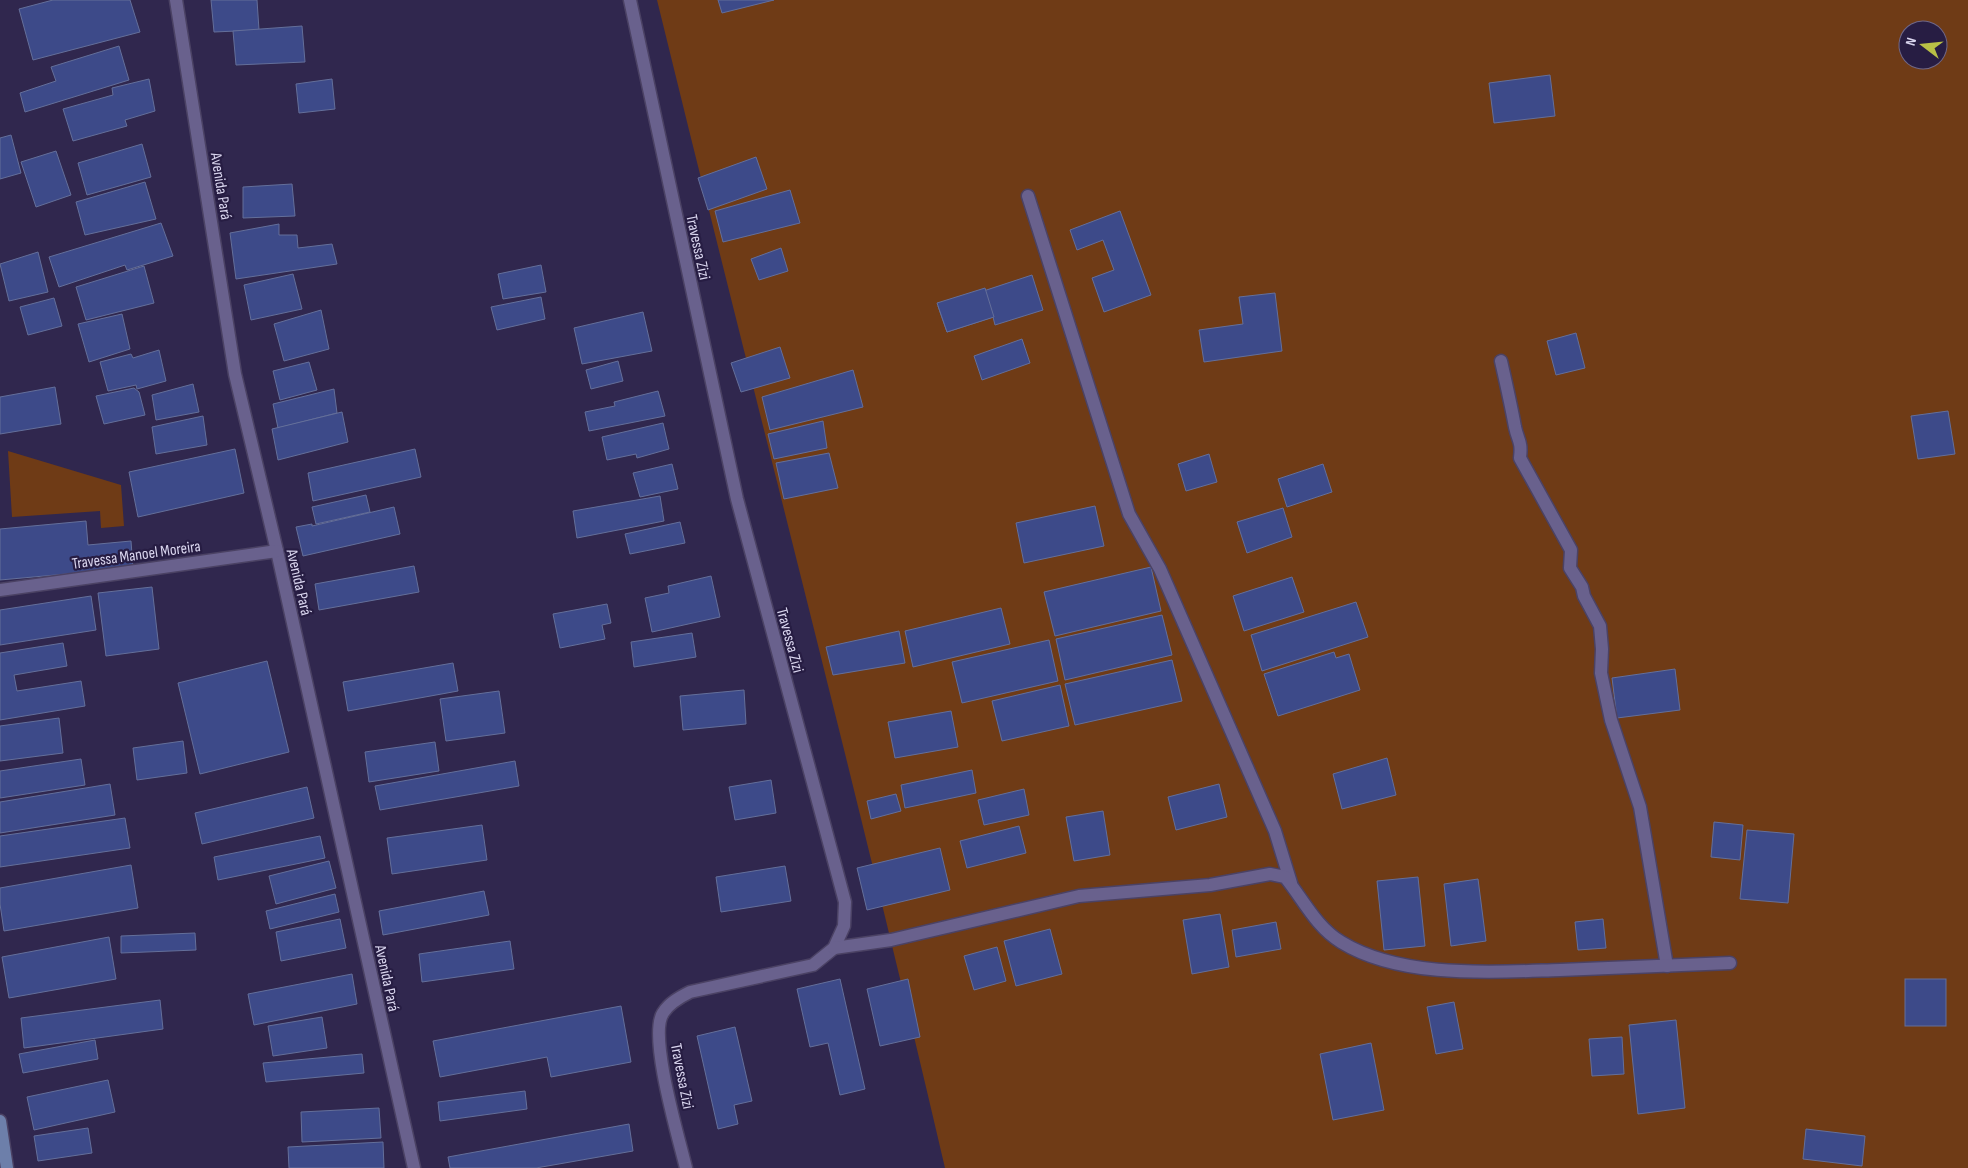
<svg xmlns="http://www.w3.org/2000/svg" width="1968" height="1168" font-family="'Sofia Sans Condensed',sans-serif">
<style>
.green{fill:#6f3b16;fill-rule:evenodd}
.building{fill:#3d4a89;stroke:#646f9a}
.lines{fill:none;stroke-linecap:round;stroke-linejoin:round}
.street-casing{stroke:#4b4264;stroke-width:15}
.secondary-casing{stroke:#4b4264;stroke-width:15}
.street{stroke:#69618d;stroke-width:12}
.secondary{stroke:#6d7faa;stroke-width:12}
.labels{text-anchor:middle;stroke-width:4.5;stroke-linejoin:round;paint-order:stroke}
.street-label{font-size:16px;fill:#dad6ef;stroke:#271d43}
</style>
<rect width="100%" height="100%" fill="#30274e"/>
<g class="green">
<path d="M657,0h1311v1168h-1023c-91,-391 -193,-779 -288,-1168zM1908,30h30v30h-30z"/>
<path d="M8,451l113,34 3,41 -23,2 -1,-17 -88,6z"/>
</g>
<g class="building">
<path d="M53,0h77l10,32 -107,28 -14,-51z"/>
<path d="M211,0h46l2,30 -45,2z"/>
<path d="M718,0h56l-52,13z"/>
<path d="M302,26l3,36 -69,3 -3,-34z"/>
<path d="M119,46l10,34 -104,32 -5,-19 36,-12 -5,-14z"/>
<path d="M1550,75l5,41 -61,7 -5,-40z"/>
<path d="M149,79l6,32 -30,9 2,6 -54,15 -10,-32 50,-14 -1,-7z"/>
<path d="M332,79l3,30 -36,4 -3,-29z"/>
<path d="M11,135l10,38 -21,6v-41z"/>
<path d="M142,144l9,33 -64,18 -9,-32z"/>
<path d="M56,151l15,44 -35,12 -15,-45z"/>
<path d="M756,157l11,32 -59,21 -10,-32z"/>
<path d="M145,182l11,37 -71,16 -9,-33z"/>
<path d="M292,184l3,32 -52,2v-31z"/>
<path d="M790,190l10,33 -77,19 -8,-31z"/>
<path d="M1120,211l31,84 -47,17 -12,-34 22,-8 -11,-30 -26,10 -7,-20z"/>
<path d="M161,223l12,33 -46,14 -2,-5 -66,22 -10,-30z"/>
<path d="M279,224v11h18l1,13 34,-4 5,20 -101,15 -6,-46z"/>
<path d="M781,248l7,23 -29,9 -8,-21z"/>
<path d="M38,252l10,40 -39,9 -9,-37z"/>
<path d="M541,265l5,27 -43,7 -5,-25z"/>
<path d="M144,266l10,37 -68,17 -10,-33z"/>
<path d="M293,274l9,35 -51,11 -7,-35z"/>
<path d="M1032,275l11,35 -48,15 -2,-8 -46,15 -9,-26z"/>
<path d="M985,288l9,29 -47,15 -10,-29z"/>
<path d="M1275,293l7,58 -78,11 -5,-32 44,-6 -4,-27z"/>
<path d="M541,297l4,22 -48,11 -6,-23z"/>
<path d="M54,298l8,28 -34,9 -8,-28z"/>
<path d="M321,310l8,39 -45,12 -10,-37z"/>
<path d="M643,312l9,39 -70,13 -8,-36z"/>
<path d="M122,314l8,35 -41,13 -11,-38z"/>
<path d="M1576,333l9,35 -29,7 -9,-34z"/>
<path d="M1022,339l8,24 -48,17 -8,-24z"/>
<path d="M780,347l10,31 -49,14 -10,-29z"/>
<path d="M159,350l7,31 -29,8 -1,-4 -28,6 -8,-29 31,-8 2,4z"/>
<path d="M618,361l5,20 -32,8 -5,-19z"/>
<path d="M309,362l8,28 -37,10 -7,-29z"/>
<path d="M853,370l10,37 -93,23 -8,-33z"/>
<path d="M193,384l6,28 -43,8 -4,-25z"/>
<path d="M55,387l6,37 -61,10v-37z"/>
<path d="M134,388l5,4 6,23 -41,9 -8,-28z"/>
<path d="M334,389l3,24 -59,15 -5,-24z"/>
<path d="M658,391l7,25 -76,15 -4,-19 30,-6 -1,-4z"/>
<path d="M1948,411l7,43 -37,5 -7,-43z"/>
<path d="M342,412l6,30 -70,18 -6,-31z"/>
<path d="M203,416l4,29 -51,9 -4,-27z"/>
<path d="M823,421l4,27 -53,11 -6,-25z"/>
<path d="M663,423l6,26 -32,9 -1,-4 -29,6 -5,-23z"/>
<path d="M235,449l9,44 -106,24 -9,-45z"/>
<path d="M415,449l6,28 -108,24 -5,-28z"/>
<path d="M829,453l9,35 -54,11 -8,-36z"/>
<path d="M1209,454l8,28 -31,9 -8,-27z"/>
<path d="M672,464l6,25 -38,8 -7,-24z"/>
<path d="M1323,464l9,28 -45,15 -9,-28z"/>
<path d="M366,495l4,17 -54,12 -4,-17z"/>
<path d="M660,496l4,25 -87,17 -4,-27z"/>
<path d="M1095,506l9,40 -80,17 -8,-40z"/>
<path d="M394,507l6,27 -97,22 -7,-29 16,-3v2z"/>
<path d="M1283,508l9,29 -45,16 -10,-31z"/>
<path d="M86,521l2,24 43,-4 2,27 -133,12v-51z"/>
<path d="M680,522l5,21 -55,11 -5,-20z"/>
<path d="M414,566l5,26 -100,18 -4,-26z"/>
<path d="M1151,567l10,44 -106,25 -11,-44z"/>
<path d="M711,576l9,41 -68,15 -7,-34 24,-5 -1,-7z"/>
<path d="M1292,577l12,35 -60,19 -11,-35z"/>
<path d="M152,587l7,62 -53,7 -8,-63z"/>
<path d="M91,596l5,34 -96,15v-35z"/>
<path d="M1356,602l12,35 -106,34 -11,-36z"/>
<path d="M607,604l4,19 -9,2 3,14 -45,9 -7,-34z"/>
<path d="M1001,608l9,36 -97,23 -8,-36z"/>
<path d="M1162,615l10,40 -107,25 -9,-41z"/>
<path d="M899,631l6,32 -72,12 -7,-28z"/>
<path d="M692,633l4,24 -62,10 -3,-25z"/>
<path d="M1049,640l9,41 -96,22 -10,-41z"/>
<path d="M63,643l4,23 -53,9 3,16 64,-10 4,25 -85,14v-67z"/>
<path d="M1334,652l2,6 13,-4 11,36 -82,26 -14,-42z"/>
<path d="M1172,660l10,41 -107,24 -10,-41z"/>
<path d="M267,661l22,91 -89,22 -22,-91z"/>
<path d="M453,663l5,28 -110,20 -5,-29z"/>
<path d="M1675,669l5,41 -63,8 -5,-40z"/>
<path d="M1060,685l9,41 -67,15 -10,-40z"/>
<path d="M744,690l2,34 -63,6 -3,-34z"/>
<path d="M499,691l6,42 -59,8 -6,-42z"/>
<path d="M951,711l7,36 -63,11 -7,-36z"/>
<path d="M59,718l4,35 -63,8v-35z"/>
<path d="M183,741l4,32 -50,7 -4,-32z"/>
<path d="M435,742l4,29 -70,11 -4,-30z"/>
<path d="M1387,758l9,37 -54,14 -9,-35z"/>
<path d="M81,759l4,26 -85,13v-27z"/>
<path d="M515,761l4,25 -139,24 -5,-24z"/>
<path d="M972,770l4,23 -71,15 -4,-23z"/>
<path d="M771,780l5,33 -41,7 -6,-33z"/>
<path d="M110,784l5,31 -115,18v-31z"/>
<path d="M1219,784l8,33 -51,13 -8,-33z"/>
<path d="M307,787l7,31 -112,26 -7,-31z"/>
<path d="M1024,789l5,26 -45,10 -6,-25z"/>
<path d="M896,794l5,17 -30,8 -4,-18z"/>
<path d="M1103,811l7,44 -36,6 -8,-44z"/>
<path d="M125,818l5,30 -130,19v-31z"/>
<path d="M1714,822l29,3 -3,35 -29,-3z"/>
<path d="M482,825l5,35 -95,14 -5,-36z"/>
<path d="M1019,826l7,27 -59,15 -7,-27z"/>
<path d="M1747,830l47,4 -6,69 -48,-4z"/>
<path d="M320,836l5,22 -107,22 -4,-23z"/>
<path d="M940,848l10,42 -83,20 -10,-42z"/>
<path d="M329,861l7,27 -60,16 -7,-28z"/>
<path d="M131,865l7,43 -134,23 -4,-27v-16z"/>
<path d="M785,866l6,35 -70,11 -5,-35z"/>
<path d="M1418,877l7,69 -41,4 -7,-69z"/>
<path d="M1478,879l8,62 -35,5 -7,-62z"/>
<path d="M484,891l5,24 -106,20 -4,-24z"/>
<path d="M335,894l4,18 -69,17 -4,-18z"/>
<path d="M1220,914l9,53 -37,7 -9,-54z"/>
<path d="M340,919l6,29 -65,13 -5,-29z"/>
<path d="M1603,919l3,29 -28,2 -3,-28z"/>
<path d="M1276,922l5,27 -45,8 -4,-27z"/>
<path d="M1050,929l12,45 -46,12 -12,-45z"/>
<path d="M195,933l1,17 -75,3v-17z"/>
<path d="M109,937l7,42 -107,19 -7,-41z"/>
<path d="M510,941l4,28 -92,13 -3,-28z"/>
<path d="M997,947l9,34 -32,9 -10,-34z"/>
<path d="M352,974l5,30 -103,21 -6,-31z"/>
<path d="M840,979l25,110 -25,6 -12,-52 -18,4 -13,-58z"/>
<path d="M908,979l12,58 -40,9 -13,-57z"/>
<rect x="1905" y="979" width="41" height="47"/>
<path d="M160,1000l3,29 -139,19 -3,-30z"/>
<path d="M1454,1002l9,47 -27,5 -9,-47z"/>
<path d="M621,1006l10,56 -80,15 -4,-20 -107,20 -7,-36z"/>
<path d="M322,1017l5,31 -54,8 -5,-30z"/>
<path d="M1676,1020l9,88 -47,6 -9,-89z"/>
<path d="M735,1027l17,74 -18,4 4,19 -20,5 -21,-93z"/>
<path d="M1622,1037l2,37 -32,2 -3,-37z"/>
<path d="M95,1040l3,19 -75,14 -4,-19z"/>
<path d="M1371,1043l13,67 -51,10 -13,-66z"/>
<path d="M362,1054l2,19 -98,9 -3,-19z"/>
<path d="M108,1080l7,32 -81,18 -7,-33z"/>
<path d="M525,1091l2,18 -87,12 -2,-19z"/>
<path d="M379,1108l2,30 -79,4 -1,-30z"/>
<path d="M629,1124l4,27 -97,17h-86l-2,-11z"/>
<path d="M88,1128l4,25 -54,8 -4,-25z"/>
<path d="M1806,1129l59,7 -3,30 -59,-7z"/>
<path d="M383,1142l1,26h-95l-1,-21z"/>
</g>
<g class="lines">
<g class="street-casing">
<g id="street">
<path d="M176,0l59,374 42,177 137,617"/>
<path d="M630,0l107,499 108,403 -1,24 -10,22 -21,17 -123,27c-10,5 -21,11 -27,21 -15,22 16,126 23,155"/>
<path d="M1028,196l101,318 31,55 115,262 16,52"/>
<path d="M1501,361c5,22 10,44 14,66 3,14 7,14 5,31l51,92 -1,18 12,19 2,9 16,30 2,23 -1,24 10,47 29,87 27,159"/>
<path d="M0,590l277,-39"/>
<path d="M834,948l57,-8 188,-44 131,-11 60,-11 15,3c18,22 31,50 56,65 60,37 152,30 219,28 57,-2 113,-5 170,-7"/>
</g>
</g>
<g class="secondary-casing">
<path id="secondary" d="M0,1121l7,47"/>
</g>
<use href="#street" class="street"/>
<use href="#secondary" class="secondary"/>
</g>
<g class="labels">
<g class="street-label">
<text transform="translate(222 186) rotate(81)" y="6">Avenida Pará</text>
<text transform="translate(699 247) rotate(78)" y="6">Travessa Zizi</text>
<text transform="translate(136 554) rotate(-8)" y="6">Travessa Manoel Moreira</text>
<text transform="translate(300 582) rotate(77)" y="6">Avenida Pará</text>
<text transform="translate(791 640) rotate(75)" y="6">Travessa Zizi</text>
<text transform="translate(388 978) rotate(78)" y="6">Avenida Pará</text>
<text transform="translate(683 1076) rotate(79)" y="6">Travessa Zizi</text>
</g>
</g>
<g transform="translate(1923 45) rotate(286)"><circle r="24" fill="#271d43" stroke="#6f6788"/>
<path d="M0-4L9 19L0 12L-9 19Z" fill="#b9c046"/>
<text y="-8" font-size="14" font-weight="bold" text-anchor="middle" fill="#dad6ef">N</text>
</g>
</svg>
